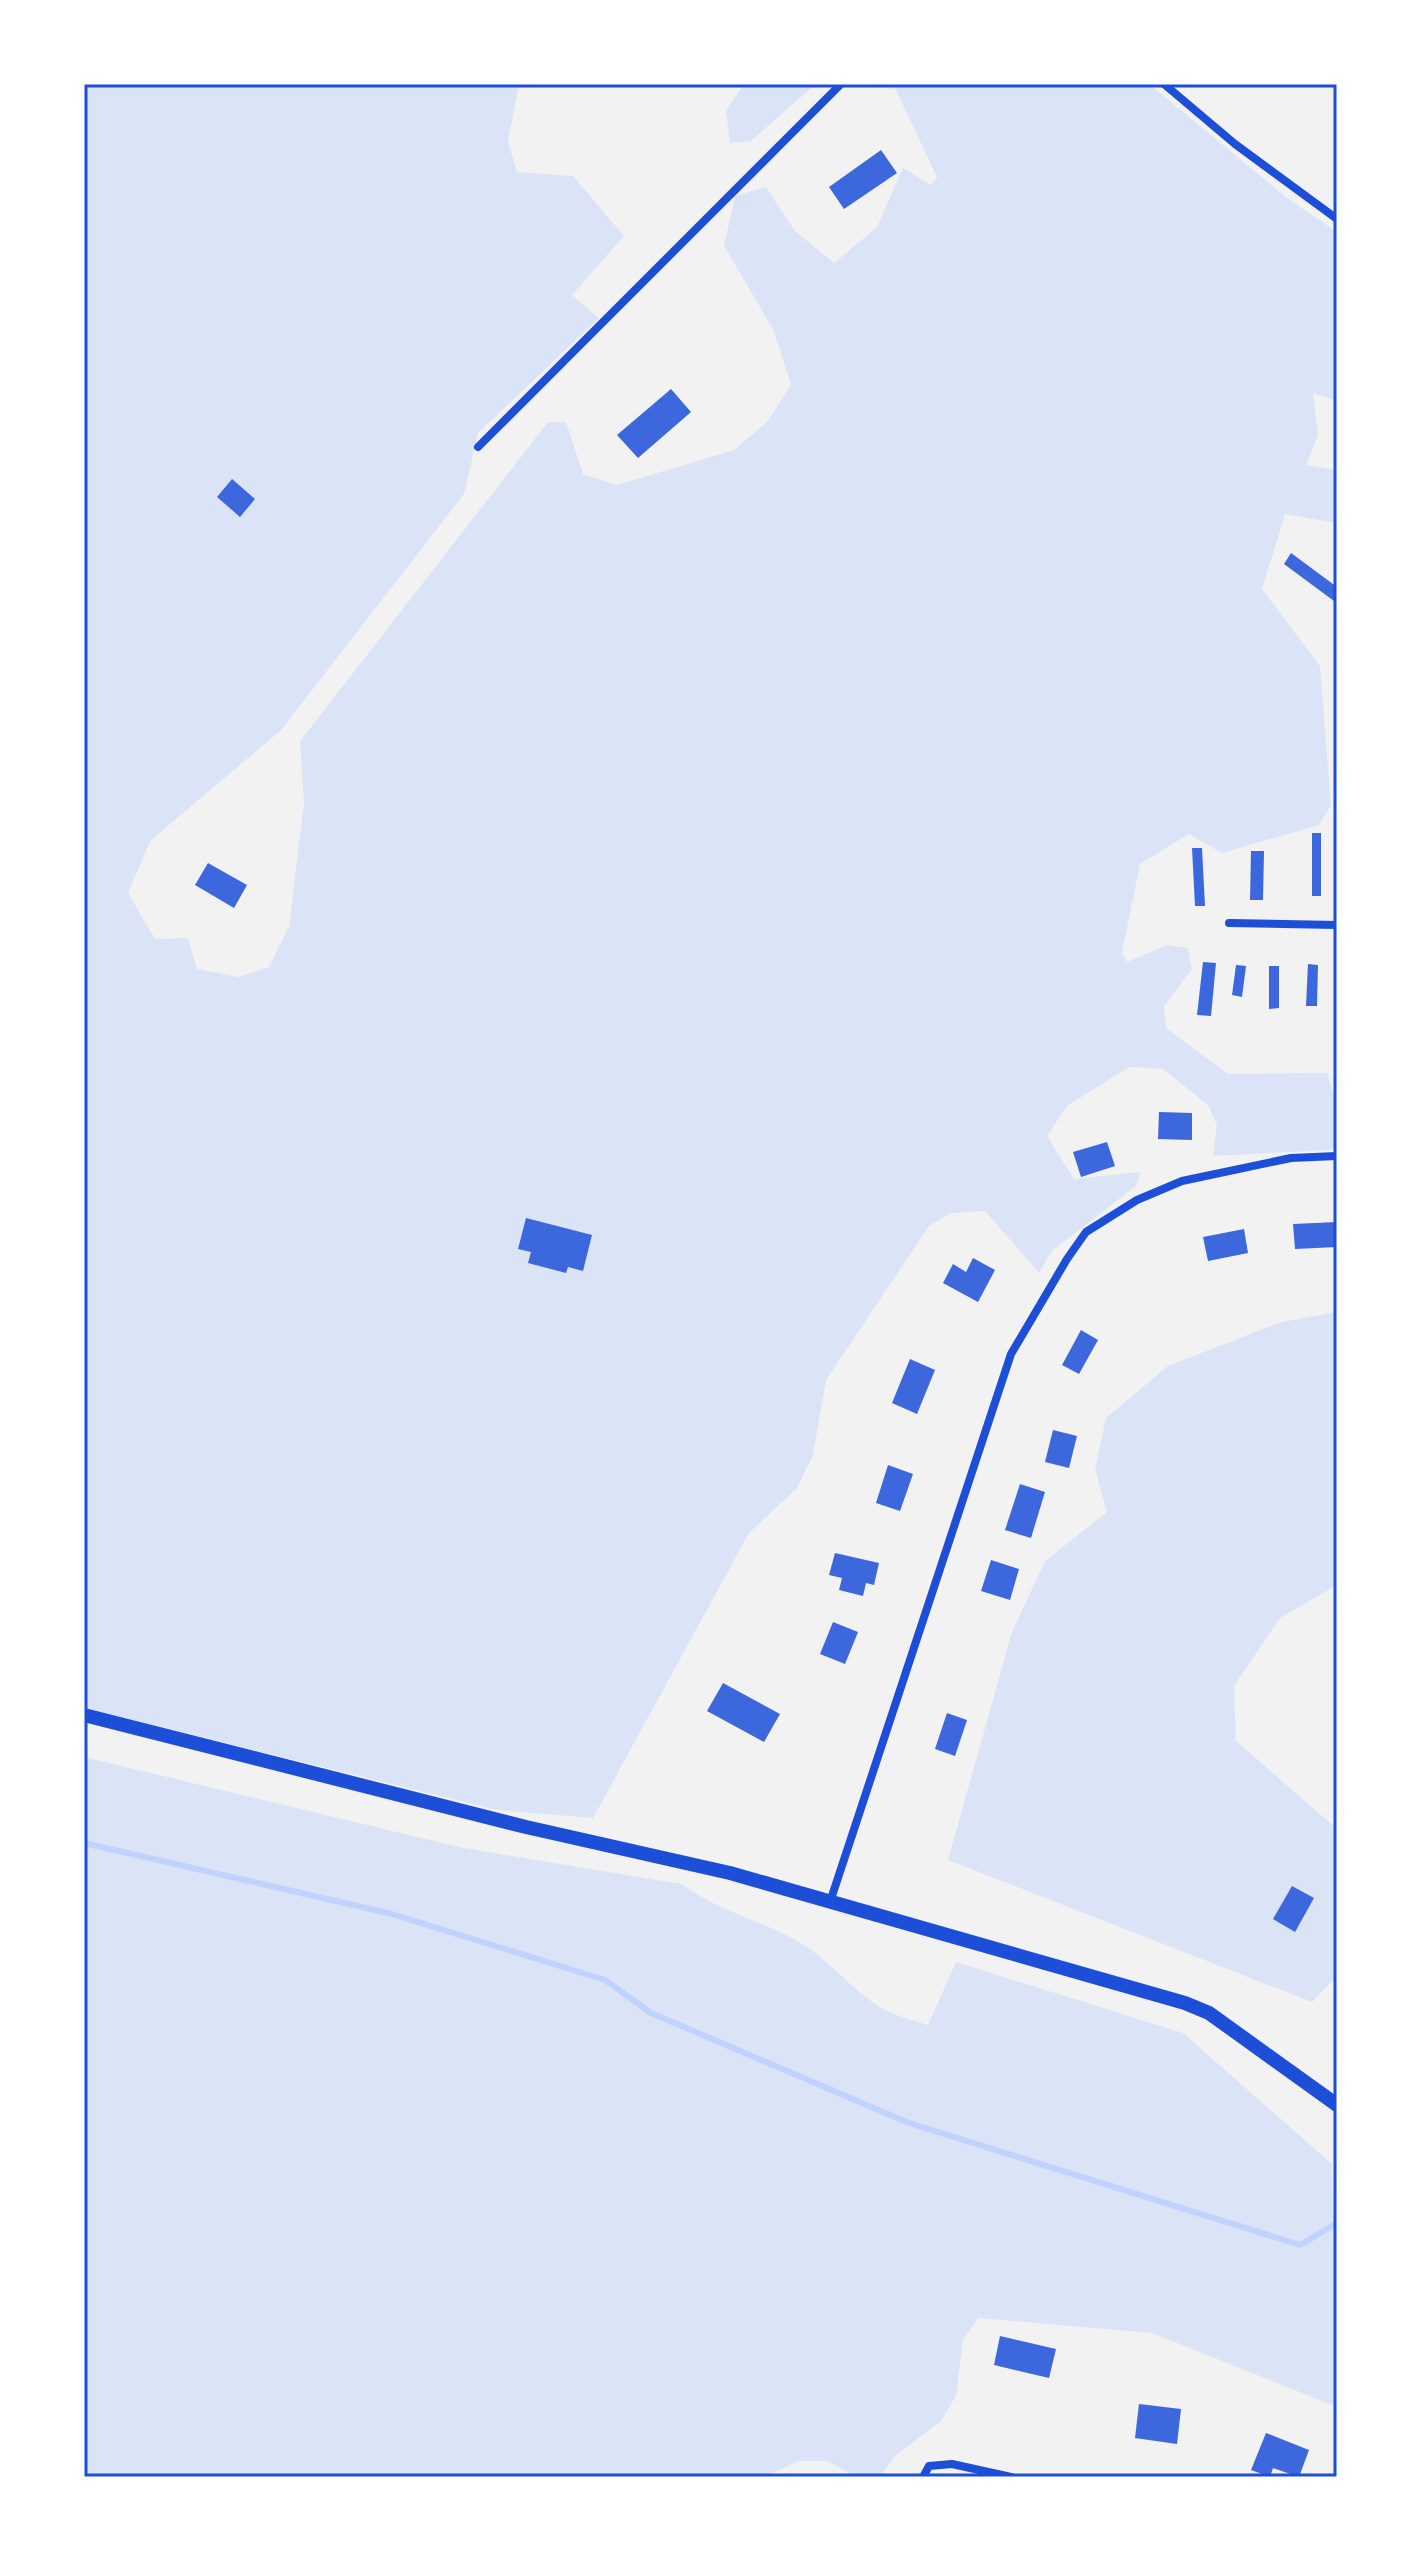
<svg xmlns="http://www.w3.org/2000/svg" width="1421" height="2561" font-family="'IBM Plex Sans',sans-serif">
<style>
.green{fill:#dbe4f7}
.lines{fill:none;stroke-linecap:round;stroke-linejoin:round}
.stream{stroke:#bfd3fe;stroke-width:6}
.building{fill:#3d67dc}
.minor{stroke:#1d4ed8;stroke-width:8}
.tertiary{stroke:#1d4ed8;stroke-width:14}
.neatline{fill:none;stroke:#1d4ed8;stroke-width:3}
</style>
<rect width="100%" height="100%" fill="#f2f2f2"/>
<g class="green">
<path d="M84,84h435l-11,58 9,30 56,4 51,60 -52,59 27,23 -121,115 -14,61 -183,236 -131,111 -22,52 27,46 33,-1 9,31 42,8 30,-10 20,-40 15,-124 -4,-62 248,-319h18l17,52 34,11 117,-35 34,-29 23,-37 -18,-55 -49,-83 11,-50 31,-9 29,44 39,32 43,-36 26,-59 28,17 6,-8 -44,-93h256l138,114 50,34v169l-24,-8 5,42 -12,30 31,5v53l-52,-9 -23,75 58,77 11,139 -12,20 -97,28 -33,-19 -49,30 -18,89 5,9 40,-17 21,3 4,21 -28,37 2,22 62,46 99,-1 10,32v41l-8,4 -116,6 4,-31 -9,-20 -45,-36 -34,-2 -62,39 -20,30 27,43 66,-7 -3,13 -85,66 -13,22 -54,-62 -34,2 -22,13 -103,154 -13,75 -16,33 -48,45 -156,285 -96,-8 -413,-102z"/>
<path d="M744,84h72l-65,57 -21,2 -4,-32z"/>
<path d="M1337,1312v273l-57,33 -46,68 2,55 101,88v147l-25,26 -364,-142 64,-228 33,-71 62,-49 -12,-43 11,-51 62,-52 113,-44z"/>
<path d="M84,1757l379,91 219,36c35,27 79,36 117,58 28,16 47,41 72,59 17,13 37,18 57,24l28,-63 227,71 149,131 5,243 -185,-74 -174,-15 -15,22 -7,56 -15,25 -45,34 -16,21 -27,-1 -25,-14h-30l-33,16h-681z"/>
</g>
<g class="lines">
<path class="stream" d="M84,1843l308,71 213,66 46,33 258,110 391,122 37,-22"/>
</g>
<g class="building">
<path d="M881,150l16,23 -53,36 -15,-22z"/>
<path d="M671,389l20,23 -53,46 -21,-23z"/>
<path d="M232,479l23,20 -15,18 -23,-20z"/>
<path d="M1291,553l46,34 -3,14 -50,-37z"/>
<rect x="1312" y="833" width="9" height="63"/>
<path d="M1192,848h10l3,58h-10z"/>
<path d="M1251,851h13l-1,49h-13z"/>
<path d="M208,863l39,22 -13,23 -39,-23z"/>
<path d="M1203,962l13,1 -5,53 -14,-1z"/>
<path d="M1308,964l10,1 -1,41h-11z"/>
<path d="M1236,965l10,1 -4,31 -10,-2z"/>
<path d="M1269,966h10v42l-10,1z"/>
<path d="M1159,1112l33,1v27l-34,-1z"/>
<path d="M1107,1142l8,24 -34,11 -8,-25z"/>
<path d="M526,1218l66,17 -9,36 -15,-4 -2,6 -38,-10 3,-11 -13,-3z"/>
<path d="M1337,1222v25l-42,2 -2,-25z"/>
<path d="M1244,1229l4,24 -40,8 -5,-24z"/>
<path d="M973,1258l22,12 -17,32 -35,-19 10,-19 13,8z"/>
<path d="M1081,1330l17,10 -19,34 -17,-9z"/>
<path d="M910,1359l25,11 -18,44 -25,-11z"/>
<path d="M1053,1430l24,6 -8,32 -24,-6z"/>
<path d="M888,1465l25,9 -13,37 -24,-8z"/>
<path d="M1020,1484l25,8 -14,46 -26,-8z"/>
<path d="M835,1553l44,10 -5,22 -8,-2 -3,13 -24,-6 3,-12 -13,-3z"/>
<path d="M991,1560l28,9 -9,31 -29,-9z"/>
<path d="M833,1622l25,10 -13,32 -25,-10z"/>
<path d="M723,1683l57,31 -16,28 -57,-31z"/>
<path d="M947,1713l20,7 -12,36 -20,-7z"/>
<path d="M1292,1886l22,12 -19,34 -22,-13z"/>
<path d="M1000,2336l56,13 -7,29 -55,-13z"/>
<path d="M1139,2404l42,5 -4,35 -42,-6z"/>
<path d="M1266,2433l43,17 -10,27 -26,-9 -3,9 -19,-7z"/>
</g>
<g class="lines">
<g class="minor">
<path d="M1164,84l71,60 102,75"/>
<path d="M478,447l363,-363"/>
<path d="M1229,923l108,2"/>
<path d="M830,1902l181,-548 56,-95 19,-27 51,-32 45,-19 109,-23 46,-2"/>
<path d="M923,2477l6,-11 23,-2 59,13"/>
</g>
<path class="tertiary" d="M84,1715l442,112 204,46 455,130 24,10 128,92"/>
</g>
<rect width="1421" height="2561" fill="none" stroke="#ffffff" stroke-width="172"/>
<rect x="86" y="86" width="1249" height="2389" class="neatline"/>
</svg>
